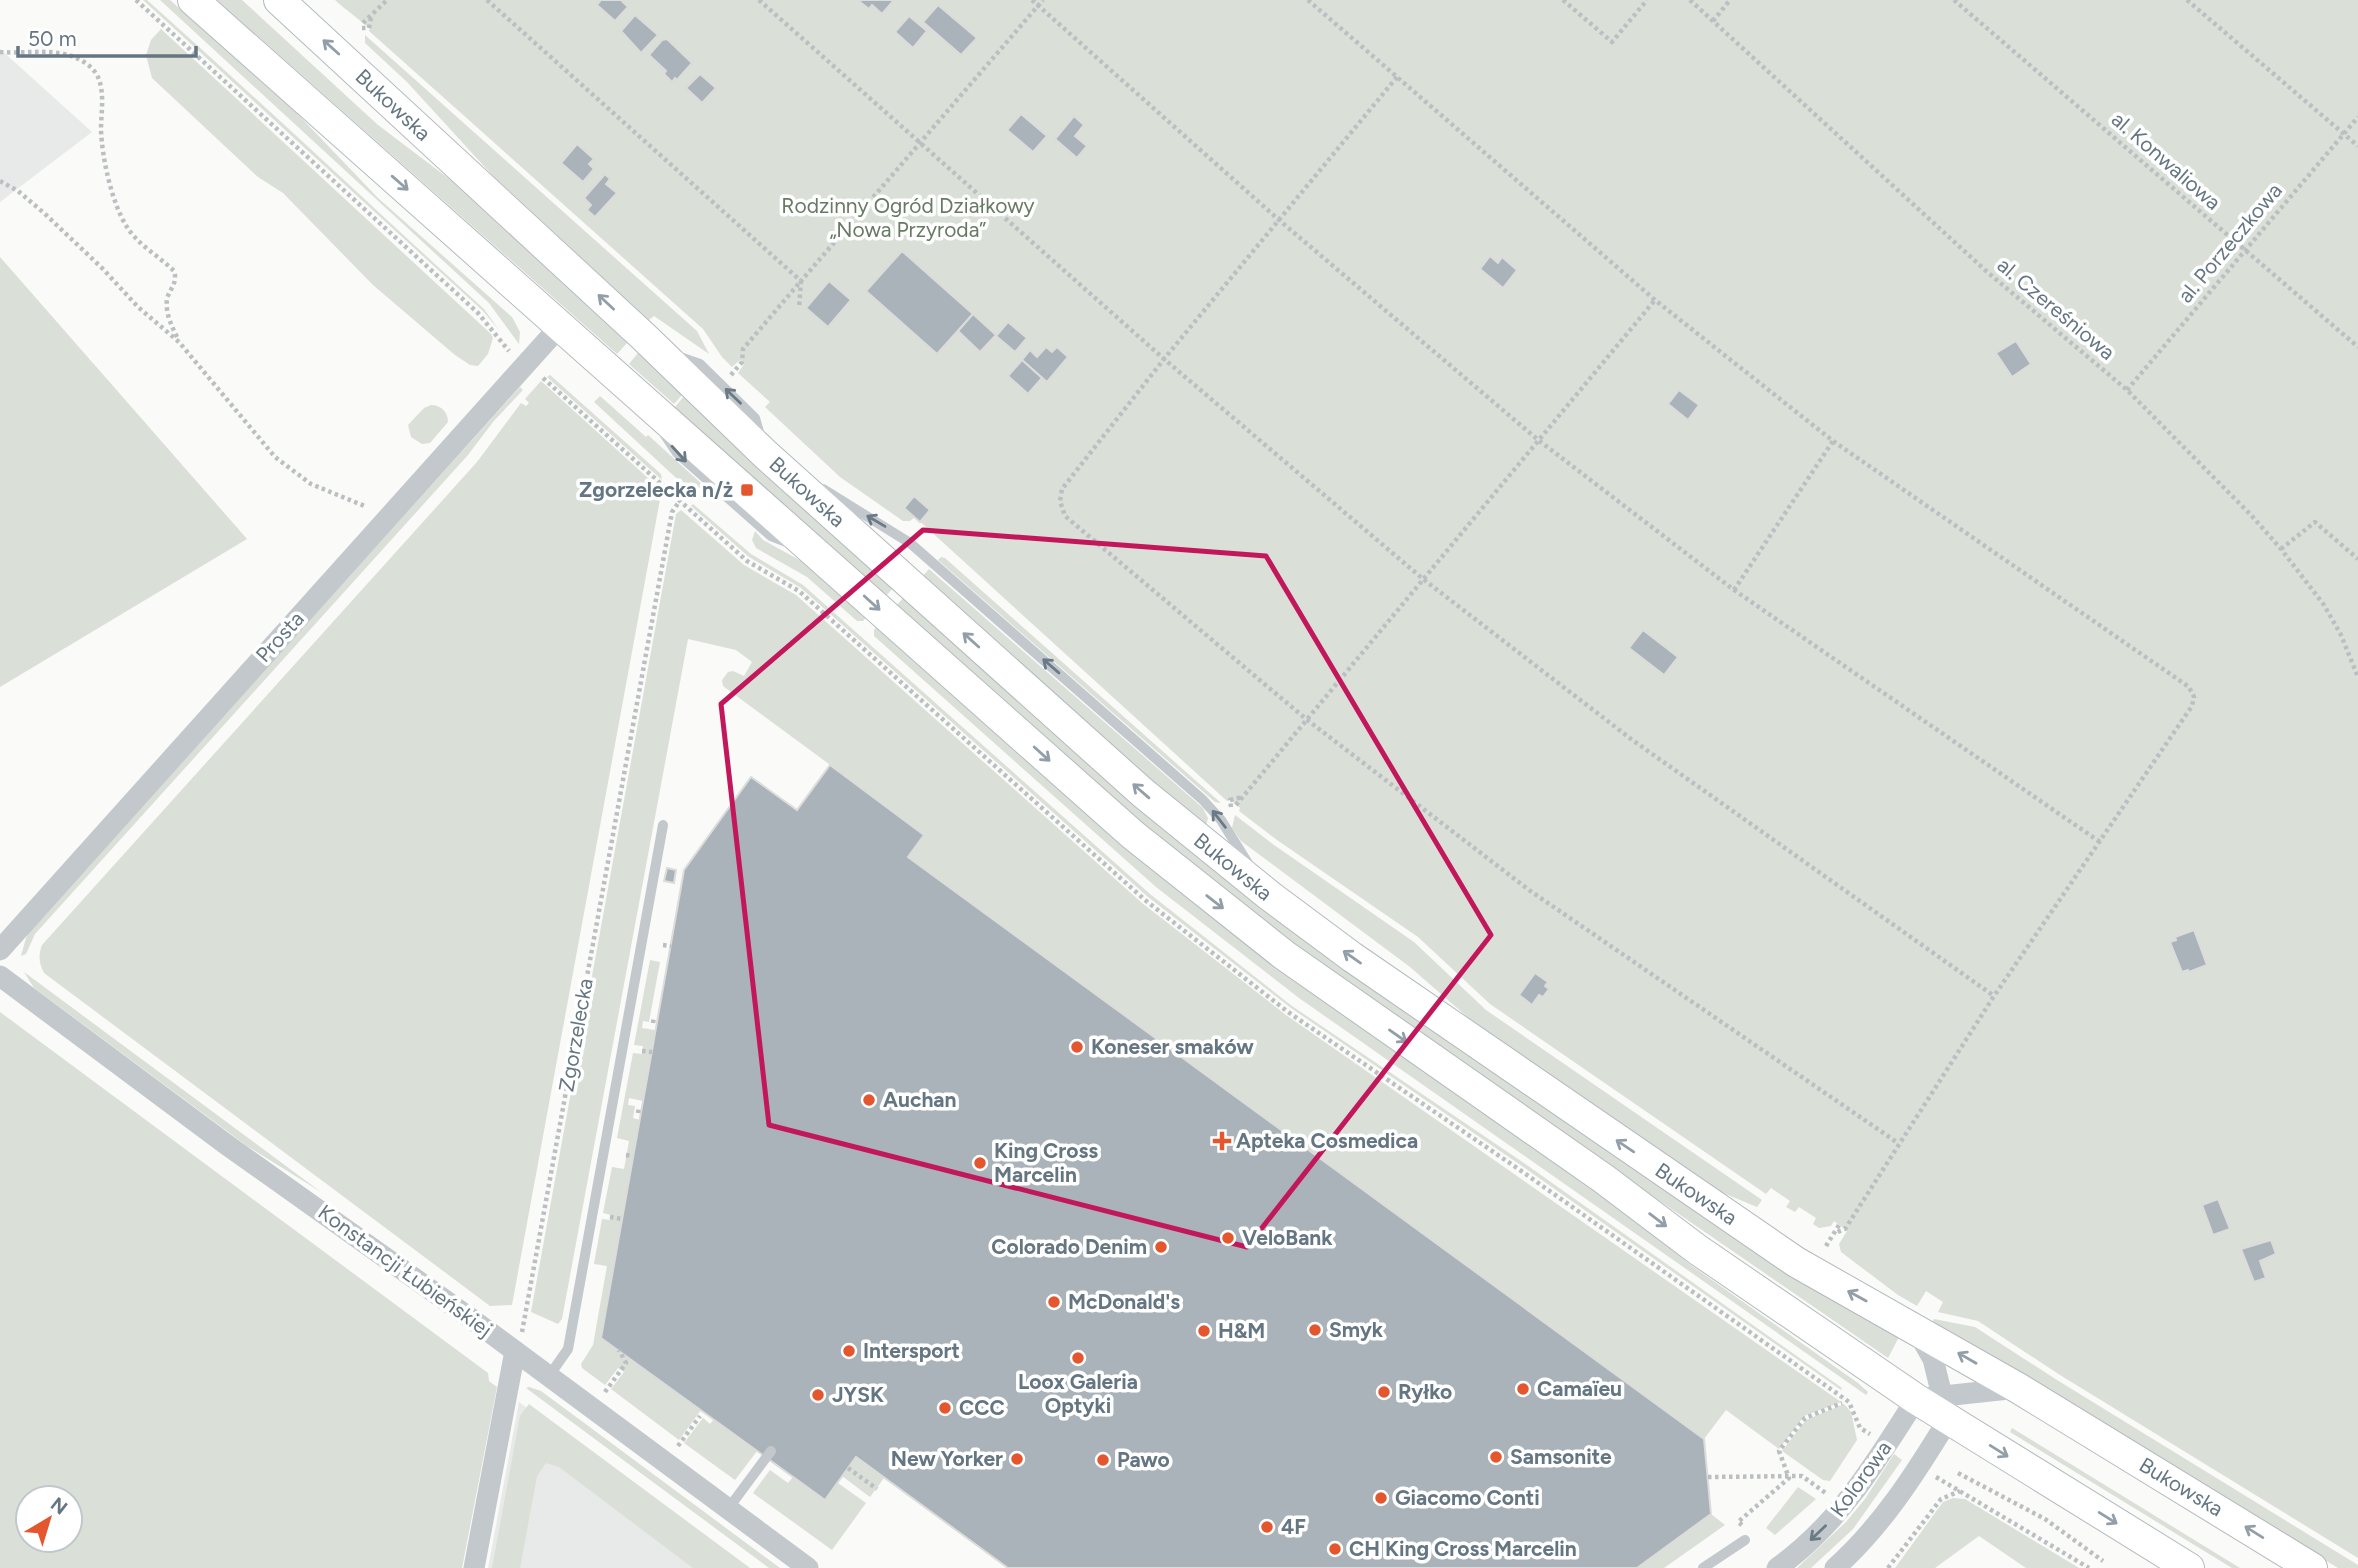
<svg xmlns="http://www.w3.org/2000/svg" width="2358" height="1568" font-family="Figtree,sans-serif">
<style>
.built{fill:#e8e9e9}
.green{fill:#dadfd7;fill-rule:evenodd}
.building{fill:#aab3b9;stroke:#dcdcda;stroke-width:2}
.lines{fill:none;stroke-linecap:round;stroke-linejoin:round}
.secondary-casing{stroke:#b3babf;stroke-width:32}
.path{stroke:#bbbfc2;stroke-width:4.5;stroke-dasharray:3.5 3.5;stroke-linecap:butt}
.lane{stroke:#c3c8cc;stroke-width:10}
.street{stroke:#c3c8cc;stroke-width:21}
.secondary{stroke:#fff;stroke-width:30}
.oneway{stroke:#939fa8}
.oneway2{stroke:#6a7a87}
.marked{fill:none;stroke:#c2185b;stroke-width:5;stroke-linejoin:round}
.poi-dot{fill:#e4572e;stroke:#fff;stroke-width:2.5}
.labels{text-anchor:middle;stroke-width:7;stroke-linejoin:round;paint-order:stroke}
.street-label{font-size:21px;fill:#657683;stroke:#fff}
.park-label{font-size:21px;fill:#687a64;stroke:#fff}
.poi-label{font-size:21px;font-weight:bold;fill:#657683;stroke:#fff;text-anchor:start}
</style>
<rect width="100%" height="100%" fill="#fafaf8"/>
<g class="built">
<path d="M0,49l92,83 -92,70z"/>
<path d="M519,1402l223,166h-254z"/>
</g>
<g class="green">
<path d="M143,0h4c113,101 224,206 337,309l15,21 -16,-19z"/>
<path d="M160,0h10l118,104 90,94 134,119 8,15 -1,12 -30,-41z"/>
<path d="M217,0h25l136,125 74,56 175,162 -10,11z"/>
<path d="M335,0h2023v1558l-298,-183 -82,-54 -40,-9 5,-10 -17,-11 -9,15 -19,-11 -57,-43 -2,-8 8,-13 -13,-10 -3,5 -12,2 -6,-4 3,-6 -17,-11 -4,5 -9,-5 4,-6 -19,-13 -5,6 -276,-190 -72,-67 -141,-97 -38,-29 1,-3 -11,-9 -2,2 -312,-284 -5,4h-7l-63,-44 -75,-70 5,-5 -32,-29 6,-9 -4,-4 -8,7 -10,-10 -19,-28 -334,-298 1,-2c-12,-11 -23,-18 -35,-29z"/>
<path d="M161,29l330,305 2,4 -5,16 -10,12 -8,-1 -15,-10 -82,-70 -90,-92 -25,-16 -106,-99 -6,-23 5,-15z"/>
<path d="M365,35l332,296 12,23 -55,-38 -5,4 -156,-144 -86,-94 -42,-39z"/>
<path d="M0,257l247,282 -247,148z"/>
<path d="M638,353l44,42 -8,9 -45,-40z"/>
<path d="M550,375l111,99 1,6 -115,-103z"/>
<path d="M541,381l118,107 2,6 -149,811 -22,1 -446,-333c-5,-10 -6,-17 -2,-28l435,-483 44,-59 5,3 3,-3 -4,-4z"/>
<path d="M520,387l3,3 -30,32 -25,33 -433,479 -9,20 -5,2 5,-18 4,-8z"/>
<path d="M686,394l208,193 -9,10 -211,-189z"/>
<path d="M600,396l46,41 2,-2 56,51 -10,4 -7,-2 -93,-86z"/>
<path d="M431,405c10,0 17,7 17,17l-18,21 -8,1 -11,-7 -3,-12 16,-17z"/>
<path d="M693,504l58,50 52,31 347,309 142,112 229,155 321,227 -1,2 -322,-226 -228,-156 -143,-111 -347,-309 -52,-31 -58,-51z"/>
<path d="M681,510l63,55 52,30 346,308 144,112 555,387 -37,14 -25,33 -53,-39 -22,29 -796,-582 16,-23 -201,-148 -1,-6 6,-8 5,-1 11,5 8,-14 -16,-12 -48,-11 -126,680 -4,5 -27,-12 145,-798z"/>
<path d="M755,531l8,9 51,28 53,48 -4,5h-6l-50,-44 -51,-29 -4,-8z"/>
<path d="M941,557l4,1 276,245 -6,-1 -277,-242z"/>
<path d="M929,569l274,239 5,10 -2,8 -72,-60 -212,-189z"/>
<path d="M905,596l212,192 783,547 -12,23 -542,-373 -152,-116 -298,-263z"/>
<path d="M878,625l719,563 91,75 170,120 10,9 -2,3 -567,-397 -143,-111 -282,-251v-6z"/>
<path d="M1235,815l39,30 140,97 72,68 276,190 -5,7 -41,-17 -228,-155 -78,-68 -169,-126 -9,-13z"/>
<path d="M650,960l10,2 -11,60 -6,-1 -1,7 13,2 -12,71 -14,-3 -1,7 7,1 -2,12 7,2 -39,217 100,73 -22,30 -68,-51 13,-17 -6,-4 -13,17 -23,-17 -1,-4 12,-19 14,-79 -13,-2 8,-45 8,1 1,-5 -8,-2 9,-46 12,2 5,-28 -12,-3 16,-85 9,1 1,-8 -9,-1z"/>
<path d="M24,972l297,220 -74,-46 -213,-158z"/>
<path d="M0,1012l488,361 1,8 8,6 -35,181h-462zM28,1498h42v42h-42z"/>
<path d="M1934,1319l41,8 82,53 301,185v3h-20l-288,-176 -119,-68z"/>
<path d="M529,1387l12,4 239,177h-11l-243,-180z"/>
<path d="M529,1404l12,9 209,155h-57l-134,-101 -13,-4 -9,13 -17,92h-28l28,-152z"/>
<path d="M1844,1404l7,8 6,28 -27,41 -7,-1 -41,-29 24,-31z"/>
<path d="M703,1418l7,6 4,-5 43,32 -22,29 -51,-37z"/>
<path d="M2012,1428l228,140h-8l-222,-136z"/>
<path d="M1894,1454l8,6 -49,69 -42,39h-14l49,-46 19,-23z"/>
<path d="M856,1457l28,21 -14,19 -28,-21z"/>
<path d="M770,1470l18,13 5,-6 31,23 14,-17 28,20 -34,47 -79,-57z"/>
<path d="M1798,1487l18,12 -41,36 -9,-7z"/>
<path d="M1953,1498l12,1 114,69h-53l-47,-32 -44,32h-40l48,-66z"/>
<path d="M1711,1514l14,11 -61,43h-27z"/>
</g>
<g class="building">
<path d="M601,0h20l7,7 -13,14 -18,-16z"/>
<path d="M861,0h33l-12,14 -10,-9 -3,4 -9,-7z"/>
<path d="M938,5l39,33 -16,17 -38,-33z"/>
<path d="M635,15l23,20 -17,18 -20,-22z"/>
<path d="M909,16l18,15 -14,17 -18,-16z"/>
<path d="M667,39l25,24 -15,17 -2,-2 -3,4 -8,-8 2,-3 -17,-16 13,-15z"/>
<path d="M700,74l16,14 -14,15 -16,-15z"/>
<path d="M1021,114l26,22 -14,16 -26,-22z"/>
<path d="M1074,116l10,9 -9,11 12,10 -10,12 -22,-19z"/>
<path d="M577,144l17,15 -5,5 5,5 -11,13 -22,-19z"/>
<path d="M605,174l5,5 -4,5 11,9 -22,24 -8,-7 4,-5 -7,-7z"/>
<path d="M902,251l71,63 -36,40 -71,-63z"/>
<path d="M1490,256l8,7 4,-6 15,13 -14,18 -23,-19z"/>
<path d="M829,281l22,19 -23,27 -22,-19z"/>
<path d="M973,314l23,21 -16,17 -22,-21z"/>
<path d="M1008,322l19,16 -12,14 -19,-16z"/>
<path d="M2016,341l15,23 -19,13 -16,-24z"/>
<path d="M1046,347l6,5 5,-5 11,10 -21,25 -25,-22 8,-10 7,7z"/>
<path d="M1022,360l20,18 -14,16 -20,-18z"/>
<path d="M1679,390l20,15 -11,15 -20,-16z"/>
<path d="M914,496l16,14 -10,12 -16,-14z"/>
<path d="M1643,630l35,27 -14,18 -35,-27z"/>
<path d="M830,765l94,70 -16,22 796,582 7,75 -74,54h-629l-152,-111 -31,43 -224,-162 83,-468 67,-93 46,33z"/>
<path d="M667,868l9,2 -2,13 -10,-2z"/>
<path d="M2194,930l13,35 -18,7 -1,-2 -6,2 -12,-30 6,-2 -1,-3z"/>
<path d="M1535,973l13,9 -3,4 4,3 -6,8 -4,-2 -7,10 -13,-10z"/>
<path d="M2218,1199l12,30 -17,6 -11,-30z"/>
<path d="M2271,1240l5,14 -16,7 6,17 -12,4 -13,-33z"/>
</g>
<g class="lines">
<g class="secondary-casing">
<g id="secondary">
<path d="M193,0l940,835 151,120 320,224 94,71 218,149 273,169"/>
<path d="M279,0l365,337 121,117 378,339 127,103 82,61 444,305 222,126 294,180"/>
</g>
</g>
<g class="path">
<path d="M136,0l342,313 31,38"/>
<path d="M487,0l314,281 242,-281"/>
<path d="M759,0l405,359 259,220 208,160 363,257"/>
<path d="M1032,0l247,220 258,219 197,151 366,252"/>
<path d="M1308,0l347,300 178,141 356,246 5,10 -2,9 -198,290 -149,233 -10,4"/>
<path d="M1563,0l49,42 35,-42"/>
<path d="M1690,0l295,270 142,120 124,125 30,34 43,56 17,30 17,42"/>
<path d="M1954,0l404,347"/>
<path d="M2187,0l171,146"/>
<path d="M1713,21l17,-21"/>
<path d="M363,23l24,-23"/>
<path d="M362,28h7l2,-10"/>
<path d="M0,52c24,2 51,-4 74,5 9,3 20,11 24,20 7,17 3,35 3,53 1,28 11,74 26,97 11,18 32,29 47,44 4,12 -4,17 -7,28 -2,14 5,28 11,40"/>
<path d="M1397,77l-233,282 -102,130 -2,12 5,15 241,203 223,171 369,253"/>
<path d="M0,181l18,10 26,22 58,55 36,39 41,35 96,115 36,27 56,23"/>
<path d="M731,375l11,-13 1,-13 58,-68 -2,27"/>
<path d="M543,378l204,183 52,30 346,309 143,112 229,156 332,234 11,26 10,6"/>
<path d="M2127,390l231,-273"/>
<path d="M2281,549l34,-27 43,37"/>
<path d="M1734,590l99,-149"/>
<path d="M1236,805l419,-505"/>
<path d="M1231,807l-1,-7 12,-3"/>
<path d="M663,945l8,1"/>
<path d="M653,1023l1,-6"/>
<path d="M642,1051l10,1"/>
<path d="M638,1113l1,-6"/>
<path d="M626,1155l7,1"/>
<path d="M610,1217l12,2"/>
<path d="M1826,1246l13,-21"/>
<path d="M522,1332l150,-820 7,-10"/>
<path d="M605,1392l21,-29 -7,-13"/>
<path d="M678,1446l22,-30"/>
<path d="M848,1468l29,21"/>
<path d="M1958,1473l87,46 58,42"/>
<path d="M1708,1477l94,-1 25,18"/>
<path d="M1936,1477l153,91"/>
<path d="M1742,1525l-4,-3 51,-44 -10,-27 26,-33 37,-15"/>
<path d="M1888,1568l53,-69 19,-8"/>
</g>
<g class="lane">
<path d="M677,356l23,8 55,54 6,21"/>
<path d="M665,435l12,18 94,83 18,7"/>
<path d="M823,489l87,54 293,257 18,20 28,45"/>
<path d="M549,1376l19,-27 95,-524"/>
<path d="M728,1509l43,-58"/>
<path d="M1703,1568l42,-28"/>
</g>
<g class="street">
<path d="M0,950l561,-625"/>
<path d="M0,976l227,169 246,175 335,248"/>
<path d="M474,1568l41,-217"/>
<path d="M1777,1568c62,-44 99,-106 139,-169l102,-11"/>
<path d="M1835,1568c47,-42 80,-94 113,-148l-15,-61 -16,-28"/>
</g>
<use href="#secondary" class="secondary"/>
</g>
<defs><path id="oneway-shaft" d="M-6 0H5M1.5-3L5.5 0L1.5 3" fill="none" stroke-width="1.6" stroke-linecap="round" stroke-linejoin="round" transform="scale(1.75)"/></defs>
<g class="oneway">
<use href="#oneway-shaft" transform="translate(331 47) rotate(-138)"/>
<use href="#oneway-shaft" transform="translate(400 183) rotate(41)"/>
<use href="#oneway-shaft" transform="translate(606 302) rotate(-137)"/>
<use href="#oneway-shaft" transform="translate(872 603) rotate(42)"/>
<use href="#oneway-shaft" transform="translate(971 640) rotate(-138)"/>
<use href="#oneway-shaft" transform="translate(1042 754) rotate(42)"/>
<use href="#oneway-shaft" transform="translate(1141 791) rotate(-139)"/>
<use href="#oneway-shaft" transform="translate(1215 902) rotate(38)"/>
<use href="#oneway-shaft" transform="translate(1352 957) rotate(-145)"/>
<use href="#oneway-shaft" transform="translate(1398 1036) rotate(35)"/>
<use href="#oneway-shaft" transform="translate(1625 1146) rotate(-146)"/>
<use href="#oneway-shaft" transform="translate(1658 1220) rotate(37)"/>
<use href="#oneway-shaft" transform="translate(1857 1296) rotate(-151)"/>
<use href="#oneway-shaft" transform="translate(1967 1358) rotate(-150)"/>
<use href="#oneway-shaft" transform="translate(1999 1451) rotate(32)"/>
<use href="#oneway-shaft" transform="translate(2108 1518) rotate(32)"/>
<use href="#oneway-shaft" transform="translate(2254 1532) rotate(-148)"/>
</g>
<g class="oneway2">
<use href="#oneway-shaft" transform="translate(733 396) rotate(-136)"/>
<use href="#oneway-shaft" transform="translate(679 454) rotate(48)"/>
<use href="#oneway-shaft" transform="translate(876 521) rotate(-149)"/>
<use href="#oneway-shaft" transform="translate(1051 666) rotate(-139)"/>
<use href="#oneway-shaft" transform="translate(1219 819) rotate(-128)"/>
<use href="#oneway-shaft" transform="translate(1818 1533) rotate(136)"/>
</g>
<path class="marked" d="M923,530l343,26 225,379 -244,312 -478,-122 -48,-421z"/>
<g class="poi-dot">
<rect x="740" y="483" width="14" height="14" rx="3.5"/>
<circle cx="1077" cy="1047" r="7"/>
<circle cx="869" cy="1100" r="7"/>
<path d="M1218.5 1130.5h7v7h7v7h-7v7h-7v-7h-7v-7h7z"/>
<circle cx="980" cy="1163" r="7"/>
<circle cx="1228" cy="1238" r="7"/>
<circle cx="1161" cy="1247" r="7"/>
<circle cx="1054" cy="1302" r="7"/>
<circle cx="1315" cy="1330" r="7"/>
<circle cx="1204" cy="1331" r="7"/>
<circle cx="849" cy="1351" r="7"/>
<circle cx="1078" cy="1358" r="7"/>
<circle cx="1523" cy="1389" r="7"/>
<circle cx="1384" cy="1392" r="7"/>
<circle cx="818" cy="1395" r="7"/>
<circle cx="945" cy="1408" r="7"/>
<circle cx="1496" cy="1457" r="7"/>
<circle cx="1017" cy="1459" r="7"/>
<circle cx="1103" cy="1460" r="7"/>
<circle cx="1381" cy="1498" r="7"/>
<circle cx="1267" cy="1527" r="7"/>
<circle cx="1335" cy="1549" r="7"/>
</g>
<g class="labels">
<g class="street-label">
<text transform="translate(393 105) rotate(43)" y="7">Bukowska</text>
<text transform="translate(2166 161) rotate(41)" y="7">al. Konwaliowa</text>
<text transform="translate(2230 243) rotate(-50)" y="7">al. Porzeczkowa</text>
<text transform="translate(2056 309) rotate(40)" y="7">al. Czereśniowa</text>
<text transform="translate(807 492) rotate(42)" y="7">Bukowska</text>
<text transform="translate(280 637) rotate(-48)" y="7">Prosta</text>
<text transform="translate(1233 867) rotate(39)" y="7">Bukowska</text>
<text transform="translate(576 1035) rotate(-80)" y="7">Zgorzelecka</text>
<text transform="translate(1696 1194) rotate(34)" y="7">Bukowska</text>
<text transform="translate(405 1271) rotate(36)" y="7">Konstancji Łubieńskiej</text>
<text transform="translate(1861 1479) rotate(-54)" y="7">Kolorowa</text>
<text transform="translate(2181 1487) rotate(31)" y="7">Bukowska</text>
</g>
<g class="park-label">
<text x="908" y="213">Rodzinny Ogród Działkowy<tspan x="908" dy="24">„Nowa Przyroda”</tspan></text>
</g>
<g class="poi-label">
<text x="733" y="497" text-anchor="end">Zgorzelecka n/ż</text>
<text x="1091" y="1054">Koneser smaków</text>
<text x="883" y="1107">Auchan</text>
<text x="1236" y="1148">Apteka Cosmedica</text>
<text x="994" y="1158">King Cross<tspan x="994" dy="24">Marcelin</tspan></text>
<text x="1242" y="1245">VeloBank</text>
<text x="1147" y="1254" text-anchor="end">Colorado Denim</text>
<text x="1068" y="1309">McDonald's</text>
<text x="1329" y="1337">Smyk</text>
<text x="1218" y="1338">H&amp;M</text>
<text x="863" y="1358">Intersport</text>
<text x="1078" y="1389" text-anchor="middle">Loox Galeria<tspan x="1078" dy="24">Optyki</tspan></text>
<text x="1537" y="1396">Camaïeu</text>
<text x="1398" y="1399">Ryłko</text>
<text x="832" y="1402">JYSK</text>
<text x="959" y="1415">CCC</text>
<text x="1510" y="1464">Samsonite</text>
<text x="1003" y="1466" text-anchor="end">New Yorker</text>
<text x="1117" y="1467">Pawo</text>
<text x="1395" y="1505">Giacomo Conti</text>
<text x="1281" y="1534">4F</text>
<text x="1349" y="1556">CH King Cross Marcelin</text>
</g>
</g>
<g transform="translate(49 1519) rotate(38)"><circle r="33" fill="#ffffff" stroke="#c1c8cd" stroke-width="2"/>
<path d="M0-5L12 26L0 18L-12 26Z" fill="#e4572e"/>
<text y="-10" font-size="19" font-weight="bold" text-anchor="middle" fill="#657683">N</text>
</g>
<path d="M18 46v10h178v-10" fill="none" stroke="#657683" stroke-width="3.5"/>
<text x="28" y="46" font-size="21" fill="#657683" stroke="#ffffff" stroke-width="5" paint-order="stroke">50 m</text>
</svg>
